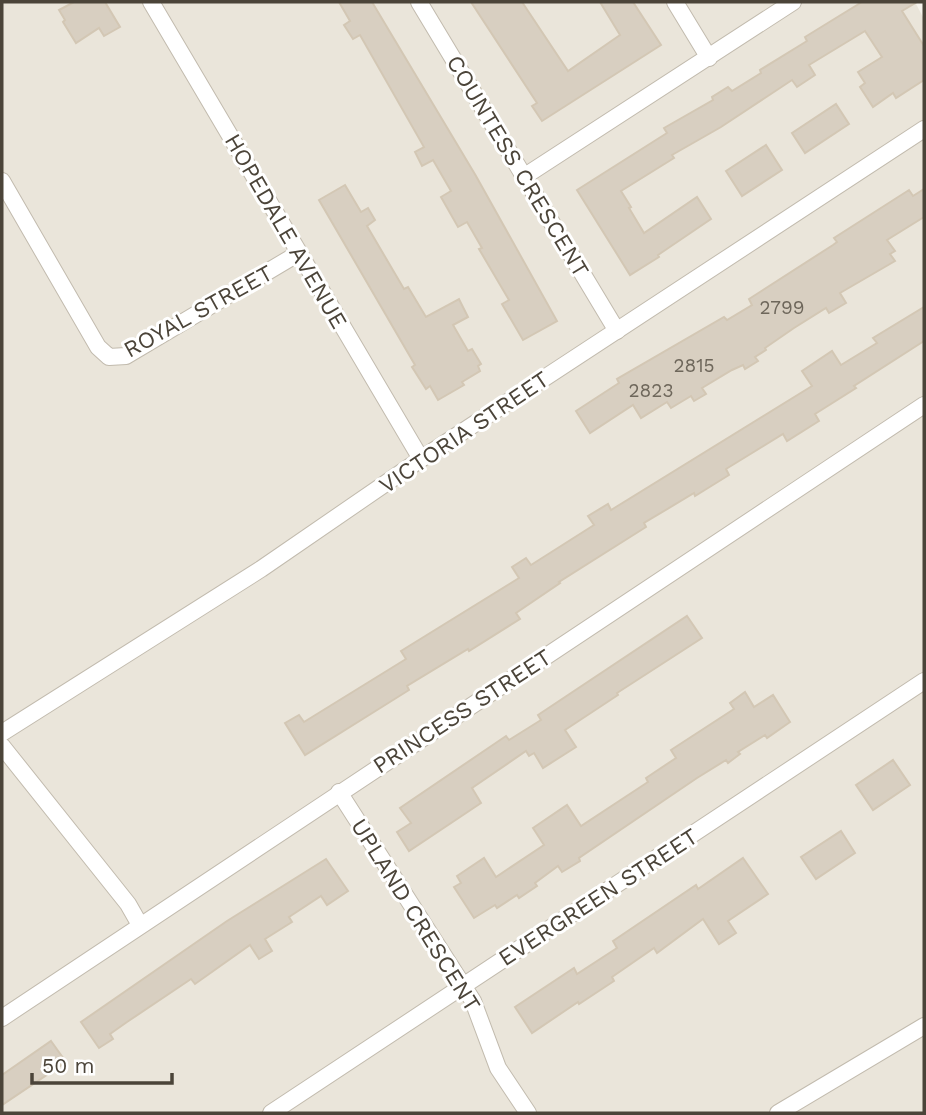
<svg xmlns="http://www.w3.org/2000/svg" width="926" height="1115" font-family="'Work Sans',sans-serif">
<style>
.residential{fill:#eae5da}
.building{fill:#d8cfc1;stroke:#d3c7b4;stroke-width:2}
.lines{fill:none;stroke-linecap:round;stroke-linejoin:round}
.street-casing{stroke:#c2bbae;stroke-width:18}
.street{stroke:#fff;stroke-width:16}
.labels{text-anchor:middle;stroke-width:6;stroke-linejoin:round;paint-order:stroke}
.number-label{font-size:19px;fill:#6e675b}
.street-label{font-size:23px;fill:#4b4439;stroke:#fff}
</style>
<rect width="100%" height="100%" fill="#f6f3ec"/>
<path class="residential" d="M2,2h913l9,17v1094h-922z"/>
<g class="building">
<path d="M74,2h31l15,25 -16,9 -5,-8 -23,15 -13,-21 2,-2 -6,-10z"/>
<path d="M339,2h33l104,174 81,145 -34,19 -21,-36 7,-4 -30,-51 3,-1 -15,-26 -9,5 -17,-30 10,-6 -18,-31 -11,6 -7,-14 9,-5 -64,-112 -7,4 -9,-14 6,-4z"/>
<path d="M471,2h51l46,69 52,-36 -20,-33h33l28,43 -119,76 -10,-15 5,-3z"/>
<path d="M862,2h55l-15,9 22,35v34l-28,18 -3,-5 -20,14 -13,-20 5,-4 -7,-11 24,-15 -17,-26 -56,34 6,10 -18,12 -5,-7 -71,47 -49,28 2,3 -53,33 10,16 -2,1 15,25 53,-36 14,22 -53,36 1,2 -29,18 -53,-85 90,-57 -3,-5 49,-28 -1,-3 16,-10 4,4 29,-18 -1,-3 47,-29 -2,-4z"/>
<path d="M836,104l13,20 -44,29 -13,-20z"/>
<path d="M766,145l16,25 -40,26 -16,-25z"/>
<path d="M345,185l16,27 7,-4 7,12 -8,6 37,63 4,-2 18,30 33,-18 9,18 -15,8 15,26 4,-2 9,15 -3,2 2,5 -18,11 2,3 -26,15 -8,-14 -4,3 -14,-22 3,-2 -96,-165z"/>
<path d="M924,189v28l-37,23 8,11 -5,3 5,7 -55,32 6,10 -17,10 -3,-5 -32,20 -29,20 1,2 -11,7 3,4 -13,8 -2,-4 -11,5 -30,18 4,6 -12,7 -3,-5 -20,12 -4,-6 -26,16 -8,-13 -43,28 -14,-22 43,-28 -2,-4 107,-62 3,3 25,-15 -3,-6 84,-54 4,-3 -3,-4 75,-48 4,6z"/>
<path d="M924,307v34l-70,45 2,2 -41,26 4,7 -32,20 -4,-7 -57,35 3,6 -34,21 -1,-3 -50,30 2,4 -87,55 1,1 -44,30 4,6 -51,32 -1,-2 -61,37 2,4 -104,65 -20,-32 14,-8 5,7 102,-63 -5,-8 118,-73 -7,-11 14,-9 5,7 63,-40 -6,-9 20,-12 3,6 201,-124 -10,-15 30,-20 9,14 36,-22 -4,-5z"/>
<path d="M687,616l15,22 -85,55 1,2 -53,35 11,17 -33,21 -9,-15 -5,3 -3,-5 -54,37 9,15 -72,48 -12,-19 14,-9 -11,-15 106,-72 3,4 32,-20 -3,-5z"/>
<path d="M745,692l9,15 19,-12 17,27 -23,16 -2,-3 -27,17 2,2 -12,9 -2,-3 -29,18 -118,80 1,3 -18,11 -4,-6 -23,17 2,3 -18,12 -2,-3 -20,13 -2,-3 -21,13 -20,-31 7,-4 -4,-7 27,-18 12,19 48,-32 -11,-17 34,-23 14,21 67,-44 -2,-4 30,-20 -5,-8 63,-41 -4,-6z"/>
<path d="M893,760l17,25 -37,25 -17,-25z"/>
<path d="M841,831l14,22 -39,26 -15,-22z"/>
<path d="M743,858l25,36 -40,27 8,12 -17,11 -16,-25 -46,34 -3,-5 -42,29 2,4 -35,23 -1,-2 -46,31 -17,-26 59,-39 3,6 40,-26 -4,-7 83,-56 2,4z"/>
<path d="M326,859l22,32 -21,14 -6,-9 -32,21 3,5 -27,17 7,12 -13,8 -9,-14 -55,39 -4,-5 -64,43 -17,12 3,5 -14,9 -18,-26 146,-101z"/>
<path d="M51,1041l15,21 -64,43v-30z"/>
</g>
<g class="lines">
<g class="street-casing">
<g id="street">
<path d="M151,2l270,457"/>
<path d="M419,2l198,329"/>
<path d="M675,2l34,56"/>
<path d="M525,176l268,-174"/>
<path d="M2,181l96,166 11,10 17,-1 173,-103"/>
<path d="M2,733l259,-164 160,-110 503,-330"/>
<path d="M2,746l126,158 12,21"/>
<path d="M339,792l134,209 25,67 30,45"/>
<path d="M2,1018l922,-613"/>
<path d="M271,1113l653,-432"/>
<path d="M778,1113l146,-87"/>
</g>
</g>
<use href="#street" class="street"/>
</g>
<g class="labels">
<g class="number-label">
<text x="782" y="314">2799</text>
<text x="694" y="372">2815</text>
<text x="651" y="397">2823</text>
</g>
<g class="street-label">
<text transform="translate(518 166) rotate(59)" y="8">COUNTESS CRESCENT</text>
<text transform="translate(286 231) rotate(60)" y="8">HOPEDALE AVENUE</text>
<text transform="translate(198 311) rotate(-29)" y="8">ROYAL STREET</text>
<text transform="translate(464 432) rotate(-34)" y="8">VICTORIA STREET</text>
<text transform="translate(462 711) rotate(-33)" y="8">PRINCESS STREET</text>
<text transform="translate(598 897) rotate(-33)" y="8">EVERGREEN STREET</text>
<text transform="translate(416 915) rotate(58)" y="8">UPLAND CRESCENT</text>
</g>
</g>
<rect width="926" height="1115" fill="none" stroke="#4b4439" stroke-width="7"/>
<path d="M32 1073v10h140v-10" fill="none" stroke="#4b4439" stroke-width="3.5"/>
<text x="42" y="1073" font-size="21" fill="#4b4439" stroke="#ffffff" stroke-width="5" paint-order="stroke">50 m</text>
</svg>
